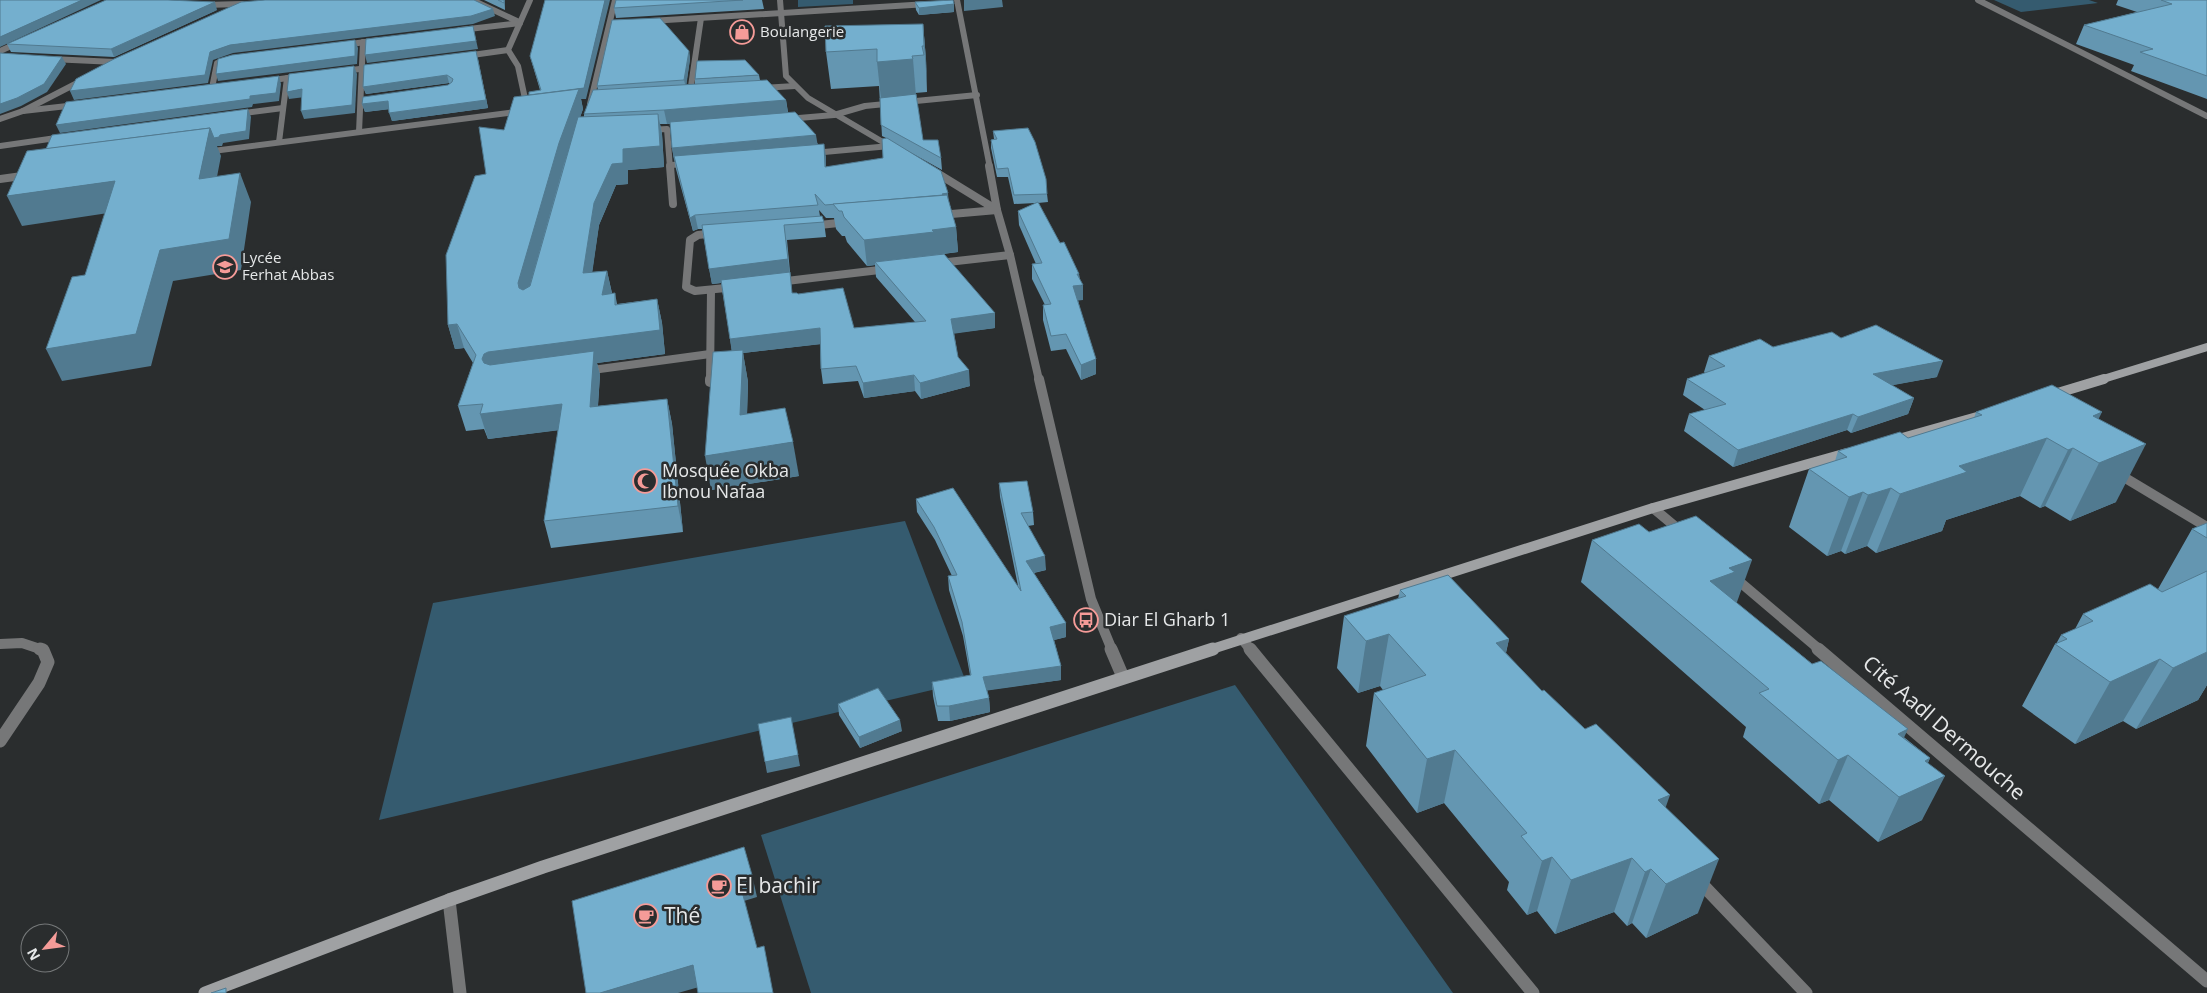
<svg xmlns="http://www.w3.org/2000/svg" width="2207" height="993" font-family="'Open Sans',sans-serif">
<style>
.green{fill:#355b6f}
.lines{fill:none;stroke-linecap:round;stroke-linejoin:round}
.minor-far3{stroke:#767778;stroke-width:6}
.minor-far2{stroke:#767778;stroke-width:8}
.minor-far1{stroke:#767778;stroke-width:10}
.minor{stroke:#767778;stroke-width:13}
.secondary-far2{stroke:#9fa1a3;stroke-width:8}
.secondary-far1{stroke:#9fa1a3;stroke-width:10}
.secondary{stroke:#9fa1a3;stroke-width:13}
.wall{fill:#6496b1;fill-rule:evenodd}
.shaded-wall{fill:#517a90}
.building{fill:#74afce;stroke:#517a90}
.labels{text-anchor:middle;stroke-width:5;stroke-linejoin:round;paint-order:stroke}
.far-poi-label{font-size:15px;fill:#e6e8e9;stroke:#2a2d2e;text-anchor:start}
.poi-label{font-size:18px;fill:#e6e8e9;stroke:#2a2d2e;text-anchor:start}
.near-street-label{font-size:21px;fill:#e6e8e9;stroke:#2a2d2e}
.near-poi-label{font-size:21px;fill:#e6e8e9;stroke:#2a2d2e;text-anchor:start}
</style>
<rect width="100%" height="100%" fill="#2a2d2e"/>
<g class="green">
<path d="M798,0h55v4l-55,3z"/>
<path d="M1994,0h95l9,3 -77,9z"/>
<path d="M905,521l61,161 -587,138 54,-217z"/>
<path d="M1235,685l218,308h-642l-50,-158z"/>
</g>
<g class="lines">
<g class="minor-far3">
<path d="M472,0l47,22"/>
<path d="M780,0l6,76 22,22 85,50"/>
<path d="M957,0l33,168"/>
<path d="M1978,0l229,116"/>
<path d="M204,5l38,-1 -3,2"/>
<path d="M650,21l278,-17"/>
<path d="M460,30l60,-7"/>
<path d="M344,45l35,-5"/>
<path d="M0,51l20,-9"/>
<path d="M465,56l43,-6"/>
<path d="M51,59l64,3"/>
<path d="M343,71l33,-4"/>
<path d="M266,81l36,-5"/>
<path d="M212,88l5,-25 13,-4"/>
<path d="M761,88l34,-2"/>
<path d="M690,93l11,-75"/>
<path d="M590,104l25,-104"/>
<path d="M527,108l-9,-42 -10,-16 22,-50"/>
<path d="M23,111l53,-6"/>
<path d="M236,114l47,-6"/>
<path d="M0,119l23,-8 60,-31"/>
<path d="M787,119l47,-4 31,-9 112,-11"/>
<path d="M648,130l19,-1 3,39"/>
<path d="M359,132l4,-90"/>
<path d="M279,142l8,-64"/>
<path d="M0,146l63,-9"/>
<path d="M205,152l318,-41"/>
<path d="M813,153l77,-7"/>
<path d="M670,165l19,-1"/>
</g>
<g class="minor-far2">
<path d="M670,166l3,38"/>
<path d="M932,170l65,40 13,45 29,125"/>
<path d="M0,179l29,-4"/>
<path d="M940,215l57,-5 -8,-44"/>
<path d="M810,226l38,-4"/>
<path d="M716,233l-18,2 -8,5 -4,47 9,4 41,-4"/>
<path d="M939,263l71,-8"/>
<path d="M778,282l110,-13"/>
<path d="M585,371l125,-17"/>
<path d="M710,380l1,-90"/>
</g>
<g class="minor-far1">
<path d="M1039,379l52,220 21,51"/>
<path d="M710,382v-3"/>
<path d="M2117,473l90,54"/>
<path d="M1653,508l30,25"/>
<path d="M1734,577l86,73"/>
<path d="M1241,638l10,12"/>
<path d="M0,644l22,-1 21,7"/>
</g>
<g class="minor">
<path d="M1111,649l12,28"/>
<path d="M1250,649l283,344"/>
<path d="M1818,649l389,332"/>
<path d="M0,741l39,-58 9,-21 -5,-12 -3,-1"/>
<path d="M1698,880l108,113"/>
<path d="M449,900l11,93"/>
</g>
<path class="secondary-far2" d="M2100,380l107,-33"/>
<g class="secondary-far1">
<path d="M2051,395l53,-16"/>
<path d="M1895,440l82,-23"/>
<path d="M1209,650l444,-142 194,-55"/>
</g>
<path class="secondary" d="M205,993l244,-93 94,-33 670,-218"/>
</g>
<g class="wall">
<path d="M484,0h21v10z"/>
<path d="M616,0h146l2,9 -148,9 -2,-10z"/>
<path d="M2118,0h89v99l-76,-28 3,-6 -58,-21 8,-19 53,-13 -21,-7z"/>
<path d="M915,2l39,10 -35,3 -3,-5z"/>
<path d="M217,10l-103,47 -103,-5 -4,-8z"/>
<path d="M923,24l3,35 1,33 -12,1 1,2 7,45 18,18 1,12 -43,-24 50,56 7,25 2,25 -22,3 59,73 -41,5 4,24 12,29 -49,13 -6,-8 -51,7 -6,-17 -35,3 -2,-15 -1,-25 -77,9 5,29 -1,32 52,62 -88,14 21,-139 -11,-68 -9,1 -10,-55h-4l-5,2 -17,-62 -4,-21 -2,-24h-10l2,10 2,33 -36,3v14l-12,1 -17,40 -7,47 15,-1 5,22h3l2,11 40,-5 5,24 3,31 -68,9 3,12 -2,31 69,-7 5,25 11,108 -132,16 -7,-27 14,-91 -70,9 -4,-10 -18,2 -8,-25 15,-43 -9,-15 -9,1 -7,-24 38,-151 18,-44 26,-35 10,-5 -10,-34 56,43h-5l2,10 -3,8h4v-3l14,-24 -1,-4 92,-35 1,8 -4,26 9,-1v-5l64,-4 1,5 26,20 2,12 30,32 8,13v10l57,-9 3,-20 -4,-2 -3,-50 -48,3 -5,-37zM819,210l7,8h8l2,11 6,7h3l2,6 20,24 8,-1 1,12 39,45 -61,6 -56,-34 -6,-1 -5,-53 39,-3 -2,-15 -4,-6z"/>
<path d="M478,59l10,49 -96,13 -3,-12 -24,3 -3,-8 86,-19 2,-1 -1,-1 -83,11 -3,-7z"/>
<path d="M993,131l54,63 1,8 -10,1 22,40 19,31 4,26h-5l18,74 -15,6 -15,-31 -15,2 -8,-31v-15h2l-13,-26v-15h4l-17,-39 -1,-14 18,-8 -22,1 -6,-27h-11l-6,-29v-8l3,-1z"/>
<path d="M1841,338l96,39 -45,8 22,13 -6,16 -57,19 -4,-3 -114,37 -49,-36 5,-17 16,-4 -22,-15 4,-16 18,-6 -1,-1 5,-16z"/>
<path d="M1976,412l123,7 17,83 -46,19 -25,-15 -5,2 -20,-12 -74,24 -4,11 -66,22 -9,-7 -22,8 -4,-3 -14,5 -38,-29 20,-58 26,-8 3,-10 70,-13 66,-20z"/>
<path d="M999,483l34,29 1,13 -6,1 18,44 -12,3 32,50v14l-12,3 7,26v14l-74,10 2,8 1,14 -40,9h-12l-5,-25 -1,-14 38,-7 -7,-39 -14,-46 -1,-14h4l-17,-36 -18,-28 -1,-13 102,87 -18,-89z"/>
<path d="M2207,523v162l-9,15 -62,29 -13,-8 -48,23 -53,-38 33,-62h1l5,-9 14,-6 8,-15 75,-25 34,-60z"/>
<path d="M1592,540l145,62 -1,1 194,155 -2,5 -6,57 -44,22 -49,-42 -10,4 -76,-67 3,-10 -165,-145z"/>
<path d="M1400,590l109,49 -3,14 36,38 123,116 33,106 -52,25 -14,-15 -5,3 -13,-14 -59,22 -18,-23 -10,4 -20,-25 2,-8 -65,-79 -27,10 -51,-67 8,-53 9,-3 -3,-4 -22,7 -21,-25 7,-52 54,-17z"/>
<path d="M838,704l64,27 -42,17 -21,-33z"/>
</g>
<g class="shaded-wall">
<path d="M82,0h19l-101,47v-10z"/>
<path d="M504,0h1v10l-1,-7z"/>
<path d="M605,0h5l-24,99h-5l2,10 -19,55 -40,142 -6,-23 11,-188 55,-7z"/>
<path d="M964,0h38l1,7 -39,4z"/>
<path d="M215,2l2,8 -103,47 -3,-8z"/>
<path d="M954,4v8l-35,3v-7z"/>
<path d="M493,9l2,7 -22,8 -240,29 -20,7 -5,23 -134,17 -4,-9 140,-39 20,-7z"/>
<path d="M923,24l3,35 1,24 -3,-37z"/>
<path d="M473,26l5,23 -111,14 -2,-8z"/>
<path d="M355,40l3,8 -1,16 -139,17 -2,-7z"/>
<path d="M476,51l12,57 -96,13 -3,-8 97,-13z"/>
<path d="M689,51l1,8 -4,29 -2,-8z"/>
<path d="M62,57l4,7 -19,28 -26,14 -21,8v-10z"/>
<path d="M913,59l3,37 -35,3 -4,-37z"/>
<path d="M354,66l3,8 -2,39 -51,6 -3,-8z"/>
<path d="M447,75l2,8 -83,11 -3,-7z"/>
<path d="M279,76l2,8 -2,17 -26,3 -1,3 -192,26 -4,-8 194,-29z"/>
<path d="M302,89l3,8 -16,2 -2,-7z"/>
<path d="M786,100l2,14 -121,10 -3,-14z"/>
<path d="M388,101l3,8 -26,3 -3,-8z"/>
<path d="M248,109l3,8 -2,22 -26,4 -1,3h-5l4,10 -10,52 -12,-29 11,-51z"/>
<path d="M658,114l4,20 2,33 -36,3v14l-12,1 -17,40 -10,71 -6,-23 11,-70 18,-39 11,-15z"/>
<path d="M816,135l2,12 -144,13 -2,-12z"/>
<path d="M824,144l2,13v23l-1,-13z"/>
<path d="M240,173l11,29 -10,68 -68,11 -22,85 -89,15 -16,-32z"/>
<path d="M115,181l13,29 -106,16 -15,-30z"/>
<path d="M948,193l1,13 -7,-12z"/>
<path d="M695,215l3,14 -5,2 -3,-13z"/>
<path d="M784,225l10,83 -4,-33 -78,9 -3,-15z"/>
<path d="M956,227l2,25 -83,10v3l-8,1 -3,-26 68,-10z"/>
<path d="M607,271l5,23 -10,1z"/>
<path d="M1077,274h2l1,12 3,-1v15l-9,1 -1,-15z"/>
<path d="M657,299l5,24 3,31 -68,9 3,12 -4,57 -6,-25 -99,-29 -9,-19 2,-5 4,-2z"/>
<path d="M995,313v15l-43,6 -1,-15z"/>
<path d="M457,324l7,24 -9,1 -7,-24z"/>
<path d="M820,328l2,16 -79,9 5,29 -2,67 -6,-34 -8,-61 -2,-15z"/>
<path d="M1096,359v15l-15,6v-15z"/>
<path d="M1943,361l-6,16 -70,13 6,-16z"/>
<path d="M969,370l1,16 -49,13 -1,-16z"/>
<path d="M914,375l1,16 -51,7 -1,-15z"/>
<path d="M1914,398l-6,16 -57,19 7,-16z"/>
<path d="M667,399l5,25 11,108 -5,-26z"/>
<path d="M562,404l7,25 -81,10 -8,-25z"/>
<path d="M2102,412l-20,41 11,-37z"/>
<path d="M1853,414l-6,16 -114,37 5,-17z"/>
<path d="M2047,438l-27,58 -74,24 -4,11 -66,22 24,-59 59,-28z"/>
<path d="M793,442l6,34 -88,14 -6,-34z"/>
<path d="M2146,444l-30,58 -46,19 29,-58z"/>
<path d="M2073,448l-28,58 -5,2 28,-58z"/>
<path d="M1891,488l-24,58 -22,8 23,-59z"/>
<path d="M1863,492l-22,59 -14,5 22,-59z"/>
<path d="M1045,556l1,14 -19,4 -1,-13z"/>
<path d="M1752,560l-15,42 -14,6 -13,-27 19,-13z"/>
<path d="M1066,623v14l-16,4v-14z"/>
<path d="M1389,634l-9,52 -22,7 8,-52z"/>
<path d="M1509,639l-12,52 -1,-48z"/>
<path d="M2207,652v33l-9,15 -62,29 37,-61z"/>
<path d="M2160,659l-37,62 -48,23 35,-62z"/>
<path d="M1061,666v14l-77,11 -1,-14z"/>
<path d="M989,698l1,14 -40,9 -1,-15z"/>
<path d="M900,720l2,11 -42,17 -1,-11z"/>
<path d="M1908,729l-21,45 11,-40z"/>
<path d="M1455,750l-11,53 -27,10 10,-54z"/>
<path d="M798,755l2,11 -33,7 -2,-11z"/>
<path d="M1848,755l-19,45 -10,4 19,-44z"/>
<path d="M1930,758l-16,32 31,-14 -23,44 -44,22 21,-45 26,-36z"/>
<path d="M1670,795l-19,54 7,-49z"/>
<path d="M1552,857l-15,54 -10,4 15,-54z"/>
<path d="M1632,858l-18,54 -59,22 16,-54z"/>
<path d="M1719,859l-21,54 -52,25 20,-54z"/>
<path d="M1651,869l-19,54 -5,3 18,-54z"/>
<path d="M752,875l5,22 -13,4 -5,-21z"/>
<path d="M693,965l6,22 -21,6h-78z"/>
</g>
<g class="building">
<path d="M0,0h82l-82,37z"/>
<path d="M106,0h62l47,2 -104,47 -104,-5z"/>
<path d="M265,0h209l19,9 -22,7 -241,29 -20,7 -5,23 -135,16 6,-12 38,-20 127,-57z"/>
<path d="M498,0h6v3z"/>
<path d="M545,0h60l-21,88 -55,7v-3l12,-2 -11,-34z"/>
<path d="M616,0h127l-129,8z"/>
<path d="M953,0l1,4 -35,4 -4,-6z"/>
<path d="M2161,0h46v76l-67,-24 13,-3 -69,-24 88,-21z"/>
<path d="M660,18l29,33 -5,29 -87,6 15,-66z"/>
<path d="M923,24l1,22h-2l2,9 -12,1 1,3 -36,3v-13l-51,3 -1,-26z"/>
<path d="M473,26l3,15 -111,14 1,-16z"/>
<path d="M355,40v16l-139,18 2,-15 14,-4z"/>
<path d="M476,51l10,49 -97,13 -1,-12 -26,3 1,-7 85,-12 4,-3 1,-3 -6,-4 -84,12 1,-22z"/>
<path d="M0,53l62,4 -18,27 -27,14 -17,6z"/>
<path d="M745,60l14,15 -64,4 2,-18z"/>
<path d="M354,66l-2,39 -51,6 1,-22 -15,3 2,-18z"/>
<path d="M279,76l-3,17 -26,3v3l-194,26 10,-23z"/>
<path d="M767,80l19,20 -122,10 -80,4 9,-24z"/>
<path d="M579,89l-20,54 -41,140 1,5 4,2 7,-4 48,-169 80,-3 2,32 -37,3v14l-11,1 -18,39 -11,70 24,-2 -5,24 13,-2v12l42,-6 3,31 -172,22 -4,2 -2,5 2,4 6,2 104,-14 -4,56 77,-8 11,107 -134,15 18,-117 -82,10 3,-10 -25,2 18,-51 -19,-31 -9,1 -2,-70 29,-79 11,-2 -7,-47 25,3 10,-33z"/>
<path d="M916,94l7,46h15l3,18 -60,-33 -1,-27z"/>
<path d="M248,109l-2,22 -26,4 -1,2 -5,1 -4,-10 -164,21 6,-14z"/>
<path d="M795,112l21,23 -144,13 -2,-26z"/>
<path d="M210,128l-11,51 41,-6 -11,66 -69,11 -24,84 -90,15 26,-72 13,-2 30,-94 -108,15 20,-45z"/>
<path d="M1028,128l7,14 11,37 1,15 -33,1 -6,-27 -11,1 -6,-29 6,-1 -4,-8z"/>
<path d="M887,138l54,33 7,22 -6,1 1,1 -118,10 -10,-11 3,11 -123,10 -5,3 -16,-62 150,-12 1,23 58,-9 -1,-19z"/>
<path d="M947,195l9,32 -24,3 2,2 -70,8 -20,-23 -2,-6h-3l-6,-7z"/>
<path d="M1038,202l22,41 4,-1 15,32h-2l6,11 -10,1 23,73 -15,6 -15,-31 -15,2 -8,-31 8,-1 -19,-40 10,-1 -24,-52z"/>
<path d="M822,216l2,6 -40,3 4,34 -79,10 -7,-44z"/>
<path d="M944,254l51,59 -44,6 7,38 11,13 -49,13 -6,-8 -51,8 -7,-17 -35,3 -1,-41 -90,11 -9,-59 69,-8 2,21h5l1,1 45,-6 11,40 72,-7 -51,-59z"/>
<path d="M1876,325l67,36 -70,13 41,24 -56,19 -5,-3 -115,36 -49,-36 37,-10 -39,-25 38,-13 -16,-10 51,-17 13,8 59,-15 9,6z"/>
<path d="M743,350l-3,65 45,-7 8,34 -88,14 8,-104z"/>
<path d="M2052,385l50,27 -9,4 53,28 -47,19 -26,-15 -5,2 -21,-12 -88,28 8,6 -67,22 -9,-6 -23,7 -5,-3 -14,5 -40,-28 38,-12 -9,-6 62,-19 8,6 74,-23 -6,-3z"/>
<path d="M1027,481l6,31 -12,1 24,43 -19,5 40,62 -16,4 11,39 -78,11 6,21 -40,8h-12l-5,-24 39,-7 -9,-53 -14,-46 9,-1 -23,-48 -18,-28 37,-11 68,103 -22,-108z"/>
<path d="M1696,516l56,44 -23,8 6,4 -25,9 102,83 9,-3 87,68 -10,5 32,24 -5,3 20,15 -46,21 -51,-42 -10,5 -79,-67 10,-4 -177,-149 47,-16 10,8z"/>
<path d="M2207,523v15l-15,-9z"/>
<path d="M2207,571v81l-34,16 -13,-9 -50,23 -55,-38 12,-5 -6,-4 32,-14 -10,-7 67,-30 12,8z"/>
<path d="M1448,575l61,64 -13,4 46,48 2,-1 41,39 11,-5 74,71 -12,5 61,59 -53,25 -15,-15 -6,3 -13,-14 -61,22 -19,-23 -10,4 -21,-25 6,-3 -72,-83 -28,9 -53,-66 52,-18 -37,-41 -23,7 -22,-25 62,-20 -6,-6z"/>
<path d="M878,688l22,32 -41,17 -21,-33z"/>
<path d="M791,717l7,38 -33,7 -7,-38z"/>
<path d="M744,847l8,28 -13,5 18,68 7,-2 9,47h-75l-5,-28 -93,28h-14l-14,-92z"/>
<path d="M226,988v5h-15z"/>
</g>
<defs>
<g id="shop-ring" transform="scale(1.25)"><circle r="9.5" fill="#2a2d2e" stroke="#f59b98" stroke-width="1.5"/><path d="M-5-2.5h2.3a2.7 3.5 0 0 1 5.4 0H5L5.5 6h-11ZM-1.5-2.5h3a1.5 2.3 0 0 0-3 0Z" fill="#f59b98"/></g>
<g id="school-ring" transform="scale(1.25)"><circle r="9.5" fill="#2a2d2e" stroke="#f59b98" stroke-width="1.5"/><path d="M0-5L7-2L0 1L-7-2ZM-4 1L0 2.5L4 1V4Q0 6-4 4Z" fill="#f59b98"/></g>
<g id="mosque-ring" transform="scale(1.25)"><circle r="9.5" fill="#2a2d2e" stroke="#f59b98" stroke-width="1.5"/><path d="M3.5-4.9A6 6 0 1 0 3.5 4.9A5 5 0 1 1 3.5-4.9Z" fill="#f59b98"/></g>
<g id="bus-ring" transform="scale(1.25)"><circle r="9.5" fill="#2a2d2e" stroke="#f59b98" stroke-width="1.5"/><path d="M-5-6H5V4H4V6H2V4H-2V6H-4V4H-5ZM-3.5-4V0h7V-4ZM-3.5 1.2v1.5H-2V1.2ZM2 1.2v1.5H3.5V1.2Z" fill="#f59b98"/></g>
<g id="cafe-ring" transform="scale(1.25)"><circle r="9.5" fill="#2a2d2e" stroke="#f59b98" stroke-width="1.5"/><path d="M-5.5-4.5H6V0H3Q3 3.5 0 3.5H-2.5Q-5.5 3.5-5.5 0ZM3-3.2v2h1.7v-2ZM-6 4.5H4V6H-6Z" fill="#f59b98"/></g>
</defs>
<g fill-rule="evenodd">
<use href="#shop-ring" x="742" y="32"/>
<use href="#school-ring" x="225" y="267"/>
<use href="#mosque-ring" x="645" y="481"/>
<use href="#bus-ring" x="1086" y="620"/>
<use href="#cafe-ring" x="719" y="886"/>
<use href="#cafe-ring" x="646" y="916"/>
</g>
<g class="labels">
<g class="far-poi-label">
<text x="760" y="37">Boulangerie</text>
<text x="242" y="263">Lycée<tspan x="242" dy="17">Ferhat Abbas</tspan></text>
</g>
<g class="poi-label">
<text x="662" y="477">Mosquée Okba<tspan x="662" dy="21">Ibnou Nafaa</tspan></text>
<text x="1104" y="626">Diar El Gharb 1</text>
</g>
<g class="near-street-label">
<text transform="translate(1944 728) rotate(41)" y="7">Cité Aadl Dermouche</text>
</g>
<g class="near-poi-label">
<text x="736" y="893">El bachir</text>
<text x="664" y="923">Thé</text>
</g>
</g>
<g transform="translate(45 948) rotate(241)"><circle r="24" fill="#2a2d2e" stroke="#757879"/>
<path d="M0-4L9 19L0 12L-9 19Z" fill="#f59b98"/>
<text y="-8" font-size="14" font-weight="bold" text-anchor="middle" fill="#e6e8e9">N</text>
</g>
</svg>
